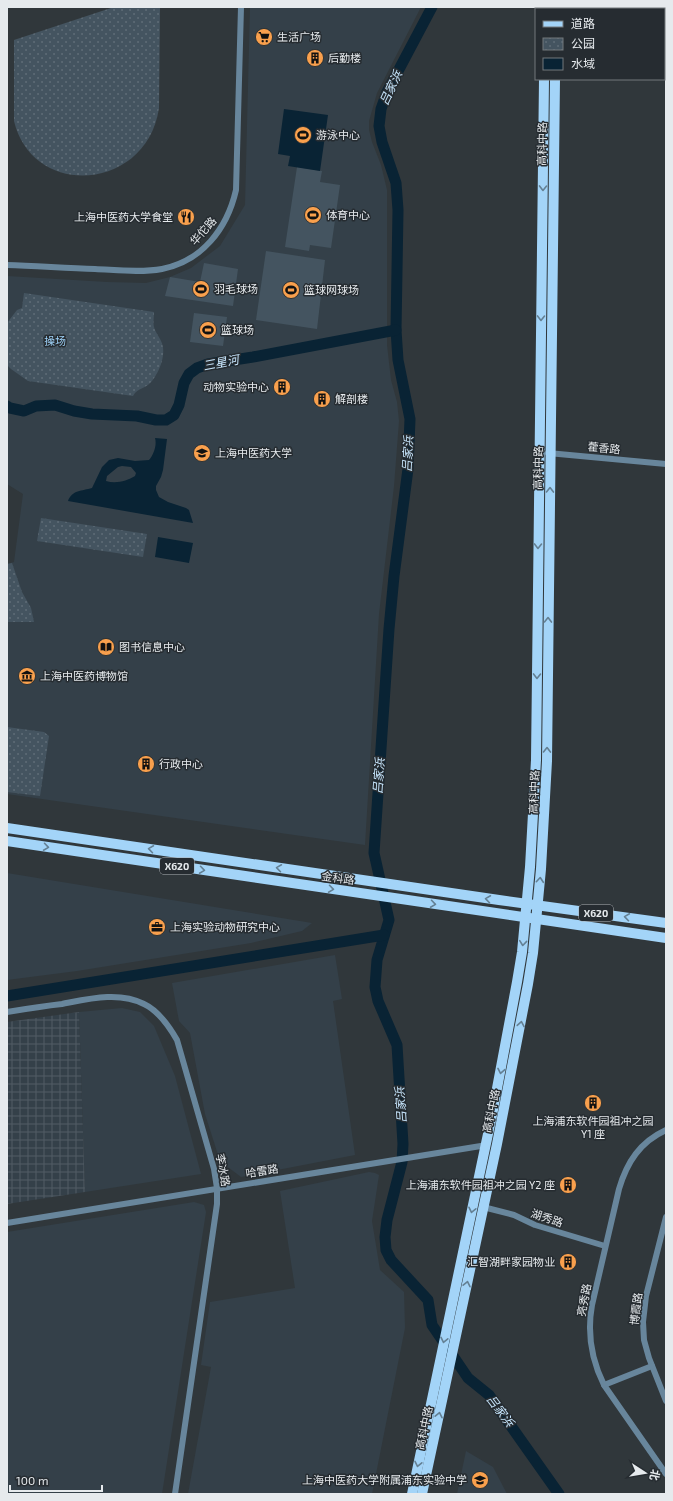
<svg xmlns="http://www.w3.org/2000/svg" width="673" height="1501" font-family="'Exo 2','Noto Sans SC',sans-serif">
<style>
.built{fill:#344049}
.industrial{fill:url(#industrial-grid)}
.park{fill:url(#park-dots)}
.pitch{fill:#445460}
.water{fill:#092334;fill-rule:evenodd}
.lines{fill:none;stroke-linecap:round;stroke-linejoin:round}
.river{stroke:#092334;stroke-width:11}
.street{stroke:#68869c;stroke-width:6}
.primary{stroke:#a3d4f8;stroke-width:10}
.oneway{stroke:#648094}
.labels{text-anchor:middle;stroke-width:3;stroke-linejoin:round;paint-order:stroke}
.shield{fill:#262c31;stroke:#acb1b5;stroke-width:1}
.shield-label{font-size:10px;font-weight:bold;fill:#e6eaed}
.poi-label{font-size:11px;fill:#e6eaed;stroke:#262c31;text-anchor:start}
.street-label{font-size:11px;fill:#e6eaed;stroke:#262c31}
.park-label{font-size:11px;fill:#9dd0f6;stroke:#262c31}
.water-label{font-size:12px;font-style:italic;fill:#c8e7fe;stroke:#262c31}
</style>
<defs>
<pattern id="industrial-grid" width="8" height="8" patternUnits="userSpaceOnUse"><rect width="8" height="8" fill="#344049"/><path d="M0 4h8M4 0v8" fill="none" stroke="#515c64"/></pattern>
<pattern id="park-dots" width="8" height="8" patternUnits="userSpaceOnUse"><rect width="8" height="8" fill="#445460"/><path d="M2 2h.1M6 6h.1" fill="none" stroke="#5f6d77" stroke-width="1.8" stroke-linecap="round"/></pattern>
</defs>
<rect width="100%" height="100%" fill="#30373b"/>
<g class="built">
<path d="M250,7h171l-44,86 -8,28v9l3,12 9,23 6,25v155l4,35 6,22 2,19 -5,65 -15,128 -14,231 -358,-51v-230l7,-2 9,-68 -16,-10v-208l100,6 39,1 24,-6 21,-9 29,-22 25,-41z"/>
<path d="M7,873l305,50 -10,8 -51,12 -174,28 -70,9z"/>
<path d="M335,955l7,44 -9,2 22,154 -114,22 -21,-16 -15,-47 -15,-81 -11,-12 -7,-38z"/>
<path d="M122,1008l18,4 14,14 21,50 26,98 -116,18 -6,-180z"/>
<path d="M369,1172l6,1 4,2 -7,46 8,49 24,22 1,36 -33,166h-184l23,-127 -10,-2 9,-63 85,-14 -15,-97z"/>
<path d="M194,1202l10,3 2,7 -44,282h-155v-262z"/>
<path d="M466,1451l27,16 14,27h-50z"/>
</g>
<path class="industrial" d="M79,1012l6,180 -78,12v-182z"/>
<g class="park">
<path d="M114,7h46l-1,101c-12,83 -126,92 -145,13v-81z"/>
<path d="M24,293l130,19c0,4 -1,11 0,15 1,5 5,9 7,14 6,12 -1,30 -9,40 -6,8 -14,6 -19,15l-105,-15 -17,-12 -4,-4v-42l10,-13 5,-2z"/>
<path d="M41,518l106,16 -4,23 -106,-16z"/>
<path d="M12,563l10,29 9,16 3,14h-27v-58z"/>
<path d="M7,727l37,5 5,4 -9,60 -33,-4z"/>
</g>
<g class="pitch">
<path d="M297,167l25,4 -2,11 20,3 -9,63 -21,-3 -1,6 -24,-4z"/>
<path d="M266,251l59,9 -8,69 -61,-9z"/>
<path d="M204,263l34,6 -5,37 -68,-10 5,-19 30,5z"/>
<path d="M194,313l33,4 -4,29 -33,-4z"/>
</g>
<g class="water">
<path d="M284,109l44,6 -8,56 -32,-5 2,-10 -12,-2z"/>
<path d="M155,438l12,1 -4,31 -2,7 -5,9v4l3,7 9,5 18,6 3,2 4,13 -125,-22c4,-11 14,-10 24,-13l10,-21 7,-7 9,-2 17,3 14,-1c5,-6 8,-15 6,-22zM122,466l9,1 5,6 -1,3c-8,5 -19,8 -29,5l1,-5 11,-9z"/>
<path d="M158,537l35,6 -4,20 -34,-6z"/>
</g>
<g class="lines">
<g class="river">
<path d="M432,7l-45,85 -6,17 -2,17 3,16 14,41 2,27 -2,120 2,30 12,59 -2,50 -14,107 -5,53 -15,224 15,67 -12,40 -2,27 3,14 19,44 6,99 -1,18 -15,58 -2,17 1,13 5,10 37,40 4,25 36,53 21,17 70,99"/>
<path d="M7,406l3,2 14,3 12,-5 19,-1 19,6 18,3 45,2 19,4h10l8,-5 5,-10 5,-22 5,-9 8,-6 11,-4 45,-7 143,-27"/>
<path d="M7,996l377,-61"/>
</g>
<g class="street">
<path d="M7,265c29,1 59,3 88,4 22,1 45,4 67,0 40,-8 65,-40 74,-79l5,-183"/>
<path d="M548,453l118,11"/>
<path d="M7,1012c18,-3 37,-6 55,-8 26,-5 57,-13 82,0 15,7 25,22 33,36l37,129 3,19v16l-42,290"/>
<path d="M666,1130c-26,12 -39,32 -47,59l-27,116c-5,28 -1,54 12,80l62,89"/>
<path d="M483,1207l31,8 21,10 70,21"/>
<path d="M666,1217l-20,79 -3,26 1,18 5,18 17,43"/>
<path d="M7,1223l480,-78"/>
<path d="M604,1385l48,-19"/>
</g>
<g class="primary">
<path d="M545,9v-2"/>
<path d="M556,9v-2"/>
<path d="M7,828l492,72 167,23"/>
<path d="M7,841l659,97"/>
<path d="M412,1494l80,-379 25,-133 5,-30 8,-85 6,-107 8,-681"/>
<path d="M422,1494l75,-350 31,-160 5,-31 8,-84 6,-108 8,-682"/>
</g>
</g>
<defs><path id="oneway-chevron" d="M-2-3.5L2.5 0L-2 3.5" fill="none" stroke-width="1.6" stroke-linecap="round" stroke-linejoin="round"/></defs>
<g class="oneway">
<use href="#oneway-chevron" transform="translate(543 188) rotate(91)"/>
<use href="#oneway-chevron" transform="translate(541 318) rotate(91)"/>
<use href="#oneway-chevron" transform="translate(550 490) rotate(-89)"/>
<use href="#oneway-chevron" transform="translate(538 546) rotate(91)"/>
<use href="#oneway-chevron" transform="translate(548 620) rotate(-89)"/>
<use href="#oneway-chevron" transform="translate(537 676) rotate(91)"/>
<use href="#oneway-chevron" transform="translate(547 750) rotate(-89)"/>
<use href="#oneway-chevron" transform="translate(46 847) rotate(8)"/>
<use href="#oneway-chevron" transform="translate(151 849) rotate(-172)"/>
<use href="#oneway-chevron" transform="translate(279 868) rotate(-172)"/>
<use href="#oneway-chevron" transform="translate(202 870) rotate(8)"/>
<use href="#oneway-chevron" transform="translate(540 880) rotate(-85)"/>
<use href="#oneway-chevron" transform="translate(331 889) rotate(8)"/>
<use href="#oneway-chevron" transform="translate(488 899) rotate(-172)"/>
<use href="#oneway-chevron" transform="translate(433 904) rotate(8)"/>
<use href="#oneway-chevron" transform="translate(627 917) rotate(-172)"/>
<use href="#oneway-chevron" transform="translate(523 943) rotate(96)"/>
<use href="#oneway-chevron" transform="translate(521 1024) rotate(-80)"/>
<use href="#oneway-chevron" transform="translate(501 1071) rotate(101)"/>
<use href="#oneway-chevron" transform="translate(472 1210) rotate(102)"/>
<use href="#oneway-chevron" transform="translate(467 1284) rotate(-78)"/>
<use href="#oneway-chevron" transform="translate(444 1340) rotate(102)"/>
<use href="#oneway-chevron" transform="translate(439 1415) rotate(-78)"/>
<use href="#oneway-chevron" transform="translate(418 1464) rotate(102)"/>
</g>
<defs>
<g id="supermarket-disc" transform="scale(0.9)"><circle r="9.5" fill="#f9a04d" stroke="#262c31"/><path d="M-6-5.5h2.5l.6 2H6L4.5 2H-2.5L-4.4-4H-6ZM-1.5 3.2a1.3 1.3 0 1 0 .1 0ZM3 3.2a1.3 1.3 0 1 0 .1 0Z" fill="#111"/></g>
<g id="building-disc" transform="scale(0.9)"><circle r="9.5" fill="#f9a04d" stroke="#262c31"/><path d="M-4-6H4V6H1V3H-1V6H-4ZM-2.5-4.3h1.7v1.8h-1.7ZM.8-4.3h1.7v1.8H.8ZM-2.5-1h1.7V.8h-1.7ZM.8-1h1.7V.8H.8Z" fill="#111"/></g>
<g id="stadium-disc" transform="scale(0.9)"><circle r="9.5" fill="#f9a04d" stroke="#262c31"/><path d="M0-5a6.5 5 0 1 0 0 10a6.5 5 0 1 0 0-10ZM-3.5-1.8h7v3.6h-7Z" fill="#111"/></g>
<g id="restaurant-disc" transform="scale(0.9)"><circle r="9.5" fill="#f9a04d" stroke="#262c31"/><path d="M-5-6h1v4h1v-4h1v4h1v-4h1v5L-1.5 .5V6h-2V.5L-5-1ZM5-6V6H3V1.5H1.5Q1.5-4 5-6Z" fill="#111"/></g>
<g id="university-disc" transform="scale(0.9)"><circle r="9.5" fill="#f9a04d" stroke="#262c31"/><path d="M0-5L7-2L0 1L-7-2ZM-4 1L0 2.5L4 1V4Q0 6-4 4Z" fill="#111"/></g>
<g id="library-disc" transform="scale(0.9)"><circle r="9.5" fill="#f9a04d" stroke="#262c31"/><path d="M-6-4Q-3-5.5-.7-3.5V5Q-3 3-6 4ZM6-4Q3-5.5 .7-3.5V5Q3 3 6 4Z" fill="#111"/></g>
<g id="museum-disc" transform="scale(0.9)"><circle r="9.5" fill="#f9a04d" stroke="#262c31"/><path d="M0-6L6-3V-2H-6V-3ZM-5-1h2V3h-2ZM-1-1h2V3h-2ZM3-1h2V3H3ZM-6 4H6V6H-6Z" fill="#111"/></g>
<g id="office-disc" transform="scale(0.9)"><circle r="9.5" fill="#f9a04d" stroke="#262c31"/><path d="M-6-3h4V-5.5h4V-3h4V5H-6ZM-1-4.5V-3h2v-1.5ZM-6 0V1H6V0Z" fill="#111"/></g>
<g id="school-disc" transform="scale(0.9)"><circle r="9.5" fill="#f9a04d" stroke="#262c31"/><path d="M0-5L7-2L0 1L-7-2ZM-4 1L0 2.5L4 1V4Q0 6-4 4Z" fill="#111"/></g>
</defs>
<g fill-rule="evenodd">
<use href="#supermarket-disc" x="264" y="37"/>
<use href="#building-disc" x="315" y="58"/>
<use href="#stadium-disc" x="303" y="135"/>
<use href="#stadium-disc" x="313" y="215"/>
<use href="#restaurant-disc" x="186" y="217"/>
<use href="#stadium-disc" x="201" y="289"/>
<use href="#stadium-disc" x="291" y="290"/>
<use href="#stadium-disc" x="208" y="330"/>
<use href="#building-disc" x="282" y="387"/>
<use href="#building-disc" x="322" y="399"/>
<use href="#university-disc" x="202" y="453"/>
<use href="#library-disc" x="106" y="647"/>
<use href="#museum-disc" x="27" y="676"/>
<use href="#building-disc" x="146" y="764"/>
<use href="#office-disc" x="157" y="927"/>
<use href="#building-disc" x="593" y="1103"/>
<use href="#building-disc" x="568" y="1185"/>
<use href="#building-disc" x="568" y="1262"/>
<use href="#school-disc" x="480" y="1480"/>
</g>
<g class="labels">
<g class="shield">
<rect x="160" y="858" width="34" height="16" rx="3"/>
<rect x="579" y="905" width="34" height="16" rx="3"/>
</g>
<g class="shield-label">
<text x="177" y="870">X620</text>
<text x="596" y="917">X620</text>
</g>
<g class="poi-label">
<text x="277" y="41">生活广场</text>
<text x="328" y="62">后勤楼</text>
<text x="316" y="139">游泳中心</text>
<text x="326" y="219">体育中心</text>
<text x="173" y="221" text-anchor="end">上海中医药大学食堂</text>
<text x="214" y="293">羽毛球场</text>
<text x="304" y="294">篮球网球场</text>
<text x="221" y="334">篮球场</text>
<text x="269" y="391" text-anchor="end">动物实验中心</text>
<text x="335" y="403">解剖楼</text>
<text x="215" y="457">上海中医药大学</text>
<text x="119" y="651">图书信息中心</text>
<text x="40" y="680">上海中医药博物馆</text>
<text x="159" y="768">行政中心</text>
<text x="170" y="931">上海实验动物研究中心</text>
<text x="593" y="1125" text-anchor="middle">上海浦东软件园祖冲之园<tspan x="593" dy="13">Y1 座</tspan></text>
<text x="555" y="1189" text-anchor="end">上海浦东软件园祖冲之园 Y2 座</text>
<text x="555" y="1266" text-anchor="end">汇智湖畔家园物业</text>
<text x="467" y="1484" text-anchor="end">上海中医药大学附属浦东实验中学</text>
</g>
<g class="street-label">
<text transform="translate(542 144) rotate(-89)" y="4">高科中路</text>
<text transform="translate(203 231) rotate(-48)" y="4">华佗路</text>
<text transform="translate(604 448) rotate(6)" y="4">藿香路</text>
<text transform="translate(538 468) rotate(-89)" y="4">高科中路</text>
<text transform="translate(534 792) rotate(-88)" y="4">高科中路</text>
<text transform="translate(338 878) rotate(8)" y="4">金科路</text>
<text transform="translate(491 1111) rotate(-78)" y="4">高科中路</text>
<text transform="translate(223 1170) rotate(79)" y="4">李冰路</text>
<text transform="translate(262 1171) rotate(-9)" y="4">哈雷路</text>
<text transform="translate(547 1218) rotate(19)" y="4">湖秀路</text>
<text transform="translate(584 1300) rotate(-79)" y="4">亮秀路</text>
<text transform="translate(636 1309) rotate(-83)" y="4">博霞路</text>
<text transform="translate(424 1428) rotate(-78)" y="4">高科中路</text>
</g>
<g class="park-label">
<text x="55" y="345">操场</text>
</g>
<g class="water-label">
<text transform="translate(391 88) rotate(-65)" y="4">吕家浜</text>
<text transform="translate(221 363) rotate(-11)" y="4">三星河</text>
<text transform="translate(408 454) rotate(-87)" y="4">吕家浜</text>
<text transform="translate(379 776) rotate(-86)" y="4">吕家浜</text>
<text transform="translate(401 1105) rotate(-94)" y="4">吕家浜</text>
<text transform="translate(500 1411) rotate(53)" y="4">吕家浜</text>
</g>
</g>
<rect width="673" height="1501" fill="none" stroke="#e6eaed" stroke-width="16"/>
<rect x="535" y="8" width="130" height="72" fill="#262c31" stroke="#73787c"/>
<rect x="543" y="21" width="20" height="6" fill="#a3d4f8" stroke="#73787c"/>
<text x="571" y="28" font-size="12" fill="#e6eaed">道路</text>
<rect x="543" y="38" width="20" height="12" fill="url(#park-dots)" stroke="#73787c"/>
<text x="571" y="48" font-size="12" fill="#e6eaed">公园</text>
<rect x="543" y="58" width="20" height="12" fill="#092334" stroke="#73787c"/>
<text x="571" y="68" font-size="12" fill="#e6eaed">水域</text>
<g transform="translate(645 1473) rotate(102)" stroke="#262c31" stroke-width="3" paint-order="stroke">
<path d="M0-3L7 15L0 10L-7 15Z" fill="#e6eaed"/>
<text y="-6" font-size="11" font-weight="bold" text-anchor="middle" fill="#e6eaed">北</text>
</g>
<path d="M10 1485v6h92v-6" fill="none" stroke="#e6eaed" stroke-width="2"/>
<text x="16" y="1485" font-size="12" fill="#e6eaed" stroke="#262c31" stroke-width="3" paint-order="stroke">100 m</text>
</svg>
